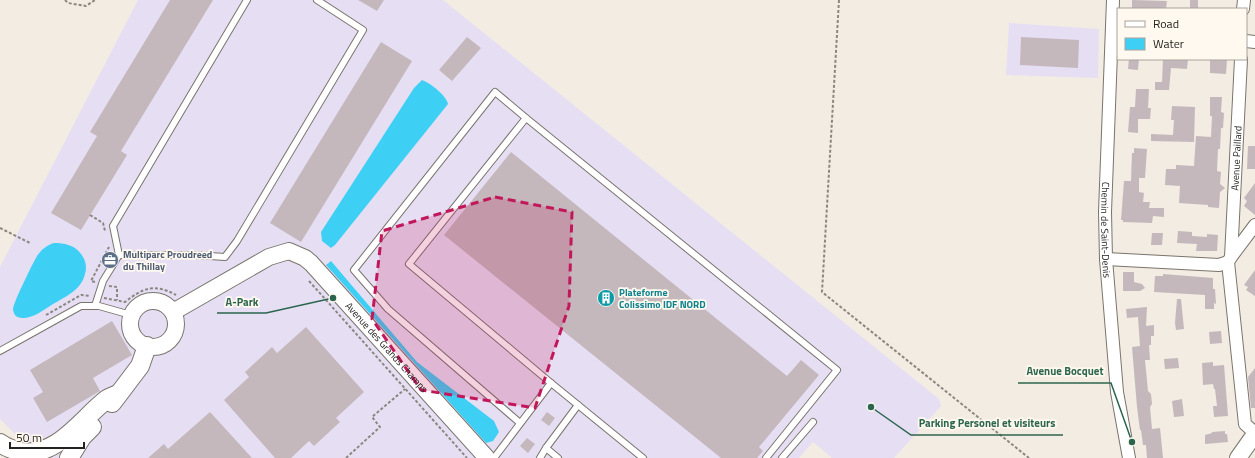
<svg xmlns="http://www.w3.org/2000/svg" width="1255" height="458" font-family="'Titillium Web',sans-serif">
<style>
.industrial{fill:#e6dff4}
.water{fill:#3ed0f4}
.building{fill:#c4b8bc}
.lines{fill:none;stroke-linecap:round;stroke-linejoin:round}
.service-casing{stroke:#7a746c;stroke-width:8}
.minor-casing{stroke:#7a746c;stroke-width:14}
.secondary-casing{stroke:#7a746c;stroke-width:18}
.primary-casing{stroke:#7a746c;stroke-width:20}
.path{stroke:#8b8780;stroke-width:2;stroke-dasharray:3 2;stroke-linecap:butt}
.service{stroke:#fff;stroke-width:6}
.minor{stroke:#fff;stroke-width:12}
.secondary{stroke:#fff;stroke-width:16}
.primary{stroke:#fff;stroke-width:18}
.marked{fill:#c2185b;fill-opacity:0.2;stroke:#c2185b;stroke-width:3;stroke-dasharray:8 5;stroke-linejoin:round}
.labels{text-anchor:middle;stroke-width:3.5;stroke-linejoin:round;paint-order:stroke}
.street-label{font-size:10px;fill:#252320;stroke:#fff9ef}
.service-label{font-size:10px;font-weight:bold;fill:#4e5e75;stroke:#fff9ef;text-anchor:start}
.culture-label{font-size:10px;font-weight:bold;fill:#0d838f;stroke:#fff9ef;text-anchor:start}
.leader{fill:none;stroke:#2c654e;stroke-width:1.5}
.callout-dot{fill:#2c654e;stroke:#fff9ef;stroke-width:1.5}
.callout-label{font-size:11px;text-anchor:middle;font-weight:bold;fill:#2c654e;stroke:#fff9ef;stroke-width:3.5;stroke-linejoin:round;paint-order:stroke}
</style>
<rect width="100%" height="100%" fill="#f2ece2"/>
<g class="industrial">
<path d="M138,0h305l496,399 2,7 -47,52h-62l-19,-16 -14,16h-760l-39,-39v-152z"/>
<path d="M1009,23l90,6 -1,49 -92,-3z"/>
</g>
<g class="water">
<path d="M422,80c8,3 24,15 26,24l-113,141 -4,3 -9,-7 -1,-9 93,-144z"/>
<path d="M54,243c10,0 21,2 27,11 5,6 6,13 4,20 -4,17 -21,23 -35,32 -8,5 -17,12 -27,12 -3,0 -7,-1 -8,-3 -1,-1 -2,-5 -2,-6 1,-8 20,-46 24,-53 5,-7 10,-11 17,-13z"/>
<path d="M331,261l86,101 77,59 5,11 -6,9 -7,2 -160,-178z"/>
</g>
<g class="building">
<path d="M170,0h43l-92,151 6,4 -46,75 -30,-17 46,-77 -7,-4z"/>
<path d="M358,0h26l-7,11z"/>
<path d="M1132,0l35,1 -1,8h-34z"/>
<rect x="1190" y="0" width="8" height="9"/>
<path d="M467,37l14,11 -29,33 -13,-11z"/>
<path d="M1021,37l58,3 -1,28 -58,-3z"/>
<path d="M381,42l31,19 -111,181 -31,-19z"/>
<path d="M1129,59h10l-1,11 -10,-1z"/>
<path d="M1163,59h25l-1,10 -16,-1 -2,22h-14v-8h7z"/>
<path d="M1210,59h17l-1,15 -16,-1z"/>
<path d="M1136,89h13l-1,19h3l-1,11h-12v14l-10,-1 2,-25h5z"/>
<path d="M1210,97h12l-1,15 3,1 -1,15h-2l-1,21h-2l-1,22 4,1 -1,12 5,4 -5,4 -1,16 -11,-1v-2l-29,-2 1,-17 -15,-1 1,-16h10v-4l18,1 2,-30 15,1 1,-21h-2z"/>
<path d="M1172,106l23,1 -1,35 -43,-1v-7l22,1 1,-15h-3z"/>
<path d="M1248,146h7v23h-8z"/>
<path d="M1134,148l13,1 -2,29h-6v14l5,1 -1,9h7l-1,6h15v9l-11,-1 -1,7 -29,-1v-2h-2l3,-39h7l1,-28h2z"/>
<path d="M511,152l276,224 14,-16 18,15 -60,72 4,4 -6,7h-36l-277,-223z"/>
<path d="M1255,183v32l-11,-9 3,-5 -3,-3z"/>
<path d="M1178,231l14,1v4l15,1v-3l11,1 -1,16h-21l1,-7 -20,-1z"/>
<path d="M1152,233h11l-1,12h-11z"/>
<path d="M1255,270v26l-9,-6 2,-3 -4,-2z"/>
<path d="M1123,272h11v10l8,2 3,4 -5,3h-17z"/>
<path d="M1163,274l50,4v11h2l1,15 -2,-1v6h-9v-14l-51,-3 1,-16h8z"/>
<path d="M1177,299h4l3,30 -8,1 -1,-7z"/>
<path d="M1147,307l-1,19 8,-1v11h-3v9h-2l1,15h-5l3,31 3,3 1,10 -2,3 2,22 8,-1 3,30h-16l-1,-13h-3l-2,-15h-1l-3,-23 -5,-60 8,-1 -2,-29 -11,1 -1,-9z"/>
<path d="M112,321l20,34 -39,23 7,13 -53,31 -14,-24 10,-6 -13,-22z"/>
<path d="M306,327l58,65 -28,26 4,4 -26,24 -5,-5 -18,17h-16l-51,-58 25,-23 -4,-5 27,-25 5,6z"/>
<path d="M1221,331l1,12 -12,1 -1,-12z"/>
<path d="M1178,358l1,10 -14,1 -1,-10z"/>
<path d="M1213,362v4l11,-1 4,51 -14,1 -1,-11h4l-2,-17h-1l-1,-5 -10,1 -1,-22z"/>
<path d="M1255,368v40h-4l-3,-31z"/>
<path d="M1182,399l2,17 -10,1 -2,-16z"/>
<path d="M210,412l42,46h-104l16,-14 4,5z"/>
<path d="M547,412l8,6 -6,8 -8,-6z"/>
<path d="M1225,431v3h2l1,8 -23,2v-9l7,-2v-1z"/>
<path d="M527,438l8,6 -7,9 -8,-7z"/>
</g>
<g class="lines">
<g class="service-casing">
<g id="service">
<path d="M119,255h76l30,2 12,-16 126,-211 -46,-30"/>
<path d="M95,306l8,-25 16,-26 -6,-29 134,-226"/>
<path d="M0,351l81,-45h18l32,9"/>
<path d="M520,423l-132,-114 -34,-39 141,-178 31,26"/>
<path d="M546,448l12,10"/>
<path d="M494,458l57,-75"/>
<path d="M540,458l6,-10 32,-43"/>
<path d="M643,458l-92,-75 -142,-119 117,-146 311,252 -71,88"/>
<path d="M782,458l31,-36"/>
</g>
</g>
<g class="minor-casing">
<g id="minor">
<path id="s1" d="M1113,0l-8,212 1,47 11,133 12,66"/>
<path d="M1243,9l1,-9"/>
<path d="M1246,41l9,1"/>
<path id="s2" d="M1231,257l10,-198"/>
<path d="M1106,259l113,6 9,-3 3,-5 24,-32"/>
<path d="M1228,262l17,162 10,9"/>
</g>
</g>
<g class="secondary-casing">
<g id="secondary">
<circle cx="153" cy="324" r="23"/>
<path id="s3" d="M173,312l96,-55 20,-6 16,7 6,5 176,195"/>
<path d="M1238,458l17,-24"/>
</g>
</g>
<g class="primary-casing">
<g id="primary">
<path d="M112,403l28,-37 7,-20"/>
<path d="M0,443c6,5 12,6 20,9 37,6 61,-33 87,-53 3,-2 7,-3 11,-5"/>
<path d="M69,458l13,-21 10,-10"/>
</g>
</g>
<g class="path">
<path d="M65,0l3,3 18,3 9,-6"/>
<path d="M839,0l-17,292 207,166"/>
<path d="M90,215l13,8 2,8"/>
<path d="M0,228l30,15"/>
<path d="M309,281l158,177"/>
<path d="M95,282l-4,-1 18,-34"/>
<path d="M109,286l8,1v13"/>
<path d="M104,298l21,4c18,-14 29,-19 51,-7"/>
<path d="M46,315l35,-20 9,1"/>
<path d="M346,458l34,-31 -8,-10 33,-28"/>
</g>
<use href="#service" class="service"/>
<use href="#minor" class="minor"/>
<use href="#secondary" class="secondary"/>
<use href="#primary" class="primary"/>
</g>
<path class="marked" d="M495,197l77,15 -3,94 -34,102 -114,-18 -49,-71 10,-88z"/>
<defs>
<g id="office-disc" transform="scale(0.9)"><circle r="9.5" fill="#5c6f8a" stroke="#fff9ef"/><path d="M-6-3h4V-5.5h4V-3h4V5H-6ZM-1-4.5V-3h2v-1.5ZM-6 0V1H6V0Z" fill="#fff"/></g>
<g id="building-disc" transform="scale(0.9)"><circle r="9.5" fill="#0f9aa8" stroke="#fff9ef"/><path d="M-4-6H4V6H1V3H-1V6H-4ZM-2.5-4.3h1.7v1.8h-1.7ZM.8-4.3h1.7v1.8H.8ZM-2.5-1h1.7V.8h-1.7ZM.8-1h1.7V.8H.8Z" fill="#fff"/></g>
</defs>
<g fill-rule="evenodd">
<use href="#office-disc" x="110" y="260"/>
<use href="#building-disc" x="606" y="298"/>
</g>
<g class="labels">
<g class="street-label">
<text dy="4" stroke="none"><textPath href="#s2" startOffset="99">Avenue Paillard</textPath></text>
<text dy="4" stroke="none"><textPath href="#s1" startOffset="230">Chemin de Saint-Denis</textPath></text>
<text dy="4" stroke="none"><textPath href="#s3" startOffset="270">Avenue des Grands Champs</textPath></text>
</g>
<g class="service-label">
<text x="123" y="258">Multiparc Proudreed<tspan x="123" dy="12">du Thillay</tspan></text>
</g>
<g class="culture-label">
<text x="619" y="296">Plateforme<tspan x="619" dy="12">Colissimo IDF NORD</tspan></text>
</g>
</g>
<path class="leader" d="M333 298L266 313H217M1132 442L1111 383H1018M871 407L911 435H1063"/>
<g class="callout-dot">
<circle cx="333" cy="298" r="4"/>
<circle cx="1132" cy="442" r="4"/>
<circle cx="871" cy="407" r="4"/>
</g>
<g class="callout-label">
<text x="242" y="306">A-Park</text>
<text x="1065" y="375">Avenue Bocquet</text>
<text x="987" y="427">Parking Personel et visiteurs</text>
</g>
<rect x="1117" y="8" width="130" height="52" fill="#fff9ef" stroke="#a8a39c"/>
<rect x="1125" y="21" width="20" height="6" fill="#ffffff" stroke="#a8a39c"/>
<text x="1153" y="28" font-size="12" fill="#252320">Road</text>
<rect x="1125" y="38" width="20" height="12" fill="#3ed0f4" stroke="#a8a39c"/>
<text x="1153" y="48" font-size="12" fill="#252320">Water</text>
<path d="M10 442v6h74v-6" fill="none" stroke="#252320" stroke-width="2"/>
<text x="16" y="442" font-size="12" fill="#252320" stroke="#fff9ef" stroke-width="3" paint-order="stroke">50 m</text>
</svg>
